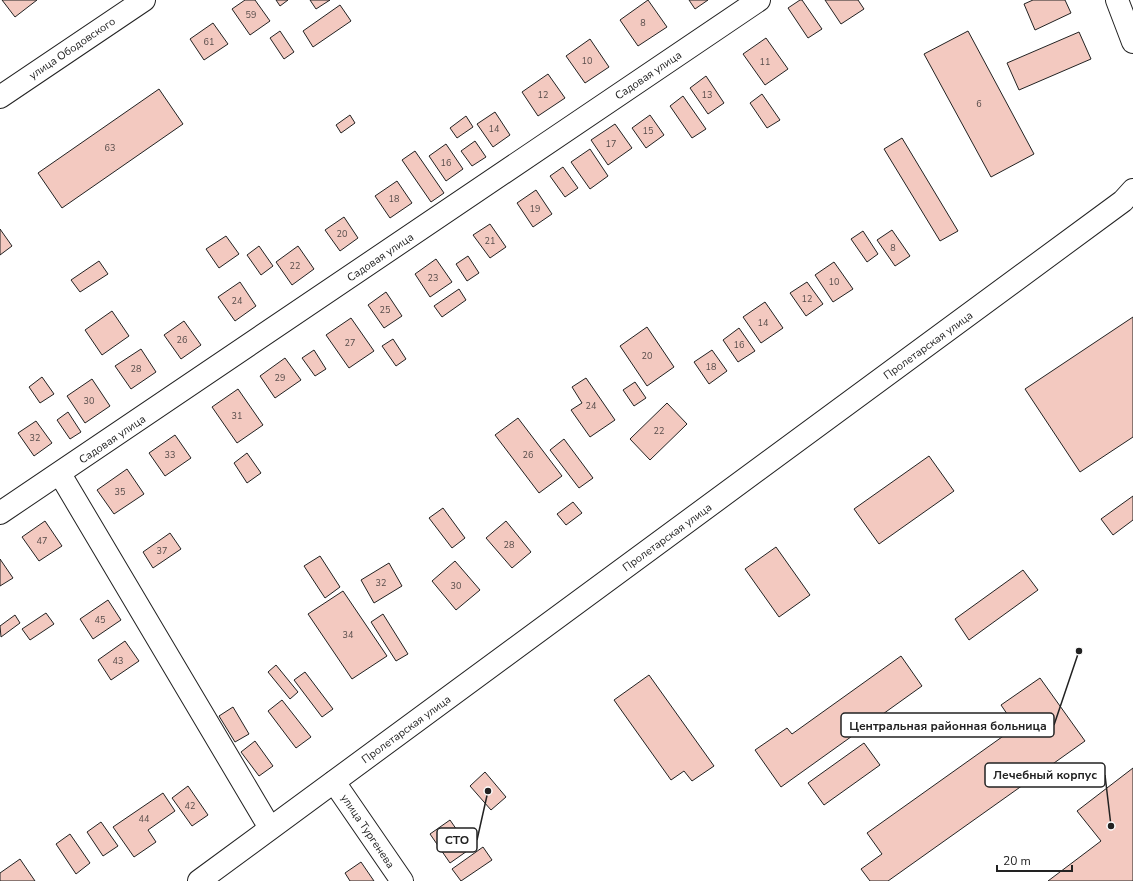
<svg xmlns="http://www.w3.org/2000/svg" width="1133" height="881" font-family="'Nunito Sans',sans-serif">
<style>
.building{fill:#f3c9c0;stroke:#222}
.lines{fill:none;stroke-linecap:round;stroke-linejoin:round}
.minor-casing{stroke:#222;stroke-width:24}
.minor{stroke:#fff;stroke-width:22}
.labels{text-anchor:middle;stroke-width:3;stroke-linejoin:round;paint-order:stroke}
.number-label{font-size:9px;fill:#564c4a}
.street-label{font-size:11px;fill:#222;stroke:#fff}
.leader{fill:none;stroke:#222;stroke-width:1.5}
.callout-dot{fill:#222;stroke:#fff;stroke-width:1.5}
.callout{fill:#fff;stroke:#222;stroke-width:1.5}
.callout-label{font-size:12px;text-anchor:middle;font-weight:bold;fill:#222}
</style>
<rect width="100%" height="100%" fill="#fff"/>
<g class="building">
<path d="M2,0h35l-22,17z"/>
<path d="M245,0h10l15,21 -20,14 -18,-26z"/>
<path d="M276,0h12l-8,6z"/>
<path d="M310,0h20l-14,9z"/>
<path d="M648,0l19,27 -29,19 -18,-26z"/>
<path d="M689,0h19l-13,9z"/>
<path d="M800,0h2l20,29 -14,9 -20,-30z"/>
<path d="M825,0h33l6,9 -23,15z"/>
<path d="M1033,0h32l6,13 -36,17 -11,-26z"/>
<path d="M340,5l11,16 -38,26 -10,-16z"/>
<path d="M213,23l15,21 -24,16 -14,-21z"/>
<path d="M280,31l14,21 -10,7 -14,-21z"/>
<path d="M968,31l66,123 -43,23 -67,-123z"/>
<path d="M1079,32l12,27 -72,31 -12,-27z"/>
<path d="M766,38l22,31 -23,16 -22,-31z"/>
<path d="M590,39l19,28 -24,16 -19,-27z"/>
<path d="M548,74l17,24 -27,18 -16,-24z"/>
<path d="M706,76l18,27 -16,11 -18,-26z"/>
<path d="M159,89l24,35 -121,84 -24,-35z"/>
<path d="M762,94l18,26 -13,8 -17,-25z"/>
<path d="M683,96l23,33 -14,9 -22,-32z"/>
<path d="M495,112l15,23 -17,12 -16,-23z"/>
<path d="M350,115l5,8 -14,10 -5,-8z"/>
<path d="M650,115l14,20 -18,13 -14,-20z"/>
<path d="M466,116l7,11 -16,11 -7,-10z"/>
<path d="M615,124l17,24 -24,17 -17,-25z"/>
<path d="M902,138l56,93 -18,10 -56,-92z"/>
<path d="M475,141l11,16 -14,9 -11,-15z"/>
<path d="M446,144l17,25 -17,12 -17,-25z"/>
<path d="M590,149l18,27 -18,13 -19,-27z"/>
<path d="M415,151l29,42 -13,9 -29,-42z"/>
<path d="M563,167l15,21 -13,9 -15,-21z"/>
<path d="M397,181l15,22 -22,15 -15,-22z"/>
<path d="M536,190l16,24 -19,13 -16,-24z"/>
<path d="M344,217l14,21 -18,13 -15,-21z"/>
<path d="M490,224l16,23 -16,11 -17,-23z"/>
<path d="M0,229l12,17 -12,9z"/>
<path d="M892,230l18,26 -15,10 -18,-26z"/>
<path d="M863,231l15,23 -11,8 -16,-23z"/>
<path d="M226,236l13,18 -20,14 -13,-19z"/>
<path d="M259,246l14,20 -12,9 -14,-20z"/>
<path d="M298,246l16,23 -22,16 -16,-23z"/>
<path d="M468,256l11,17 -12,8 -11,-17z"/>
<path d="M436,259l16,23 -22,15 -15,-23z"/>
<path d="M99,261l9,13 -28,18 -9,-12z"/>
<path d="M834,262l19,27 -20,13 -18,-27z"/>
<path d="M240,282l16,24 -21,15 -17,-24z"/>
<path d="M807,282l16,22 -17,12 -16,-23z"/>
<path d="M459,289l7,11 -24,17 -8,-11z"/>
<path d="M386,292l16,24 -18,12 -16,-23z"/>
<path d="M765,302l18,26 -22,15 -18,-26z"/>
<path d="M112,311l17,25 -27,19 -17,-25z"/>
<path d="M1133,317v120l-53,35 -55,-83z"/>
<path d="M351,318l23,33 -25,17 -23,-33z"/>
<path d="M184,321l17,24 -20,14 -17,-24z"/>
<path d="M647,327l27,40 -27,19 -27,-40z"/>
<path d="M739,328l16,23 -17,11 -15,-22z"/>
<path d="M393,339l13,20 -10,7 -14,-20z"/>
<path d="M141,349l15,23 -25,17 -16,-23z"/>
<path d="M314,350l12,19 -11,7 -13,-18z"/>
<path d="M712,350l15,21 -18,13 -15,-22z"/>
<path d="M285,358l16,22 -26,18 -15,-22z"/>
<path d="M42,377l12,17 -14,9 -11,-16z"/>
<path d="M586,378l29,42 -25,17 -19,-27 11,-7 -10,-16z"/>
<path d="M92,379l18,27 -25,17 -18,-27z"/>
<path d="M635,382l11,16 -12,8 -11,-16z"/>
<path d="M238,389l25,36 -26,18 -25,-36z"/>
<path d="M667,403l20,21 -37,36 -20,-21z"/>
<path d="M68,412l13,20 -11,7 -13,-19z"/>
<path d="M518,418l44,58 -23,17 -44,-58z"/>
<path d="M36,421l16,22 -18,13 -16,-23z"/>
<path d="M175,435l16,23 -26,18 -16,-23z"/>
<path d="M564,439l29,39 -14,10 -29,-38z"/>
<path d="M247,453l14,20 -14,10 -13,-20z"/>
<path d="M929,456l25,35 -75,53 -25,-35z"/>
<path d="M127,469l17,25 -30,20 -17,-24z"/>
<path d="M1133,496v24l-20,15 -12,-16z"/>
<path d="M573,502l9,11 -16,12 -9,-11z"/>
<path d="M443,508l22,30 -13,10 -23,-30z"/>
<path d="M45,521l17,25 -23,15 -17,-24z"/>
<path d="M506,521l25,31 -19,16 -26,-30z"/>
<path d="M170,533l11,16 -28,19 -10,-16z"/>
<path d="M776,547l34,48 -31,22 -34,-48z"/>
<path d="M320,556l20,31 -15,11 -21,-32z"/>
<path d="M0,559l13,19 -13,8z"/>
<path d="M455,561l25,29 -24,20 -24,-29z"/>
<path d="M389,563l13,23 -28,17 -13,-23z"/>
<path d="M1023,570l15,20 -69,50 -14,-21z"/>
<path d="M343,591l44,65 -35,23 -44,-65z"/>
<path d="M108,600l13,20 -28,19 -13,-20z"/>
<path d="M46,613l8,11 -24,16 -8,-11z"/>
<path d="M383,614l25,40 -12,7 -25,-39z"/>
<path d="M15,615l5,8 -19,14 -1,-11z"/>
<path d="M125,641l14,20 -28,19 -13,-20z"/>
<path d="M901,656l21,30 -141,101 -26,-37 32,-22 5,6z"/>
<path d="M276,665l22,27 -8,7 -22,-27z"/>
<path d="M305,672l28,37 -11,8 -28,-37z"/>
<path d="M649,675l65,91 -22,15 -8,-10 -13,9 -57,-80z"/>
<path d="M1040,678l45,63 -197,140h-18l-9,-12 21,-15 -15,-21 149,-106 -15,-22z"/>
<path d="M282,700l29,37 -15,11 -28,-37z"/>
<path d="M233,707l16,27 -14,8 -16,-26z"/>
<path d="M255,741l18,25 -14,10 -18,-24z"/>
<path d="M864,743l16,22 -56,40 -16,-22z"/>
<path d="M1133,768v113h-85l53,-40 -24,-30z"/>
<path d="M485,772l21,25 -15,13 -21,-24z"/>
<path d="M188,786l20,29 -16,11 -20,-28z"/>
<path d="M163,793l12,18 -27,19 8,12 -22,15 -21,-30z"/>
<path d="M450,820l20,29 -20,14 -20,-29z"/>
<path d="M101,822l17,24 -15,10 -16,-24z"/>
<path d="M70,834l20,29 -14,11 -20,-30z"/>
<path d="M483,847l9,13 -31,21 -9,-12z"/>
<path d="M20,859l15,22h-35v-8z"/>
<path d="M361,862l13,19h-24l-5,-8z"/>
</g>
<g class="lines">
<g class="minor-casing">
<g id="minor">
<path d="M1117,0l16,42"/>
<path d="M0,97l144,-97"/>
<path d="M60,474l210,354"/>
<path d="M0,513l759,-513"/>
<path d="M334,782l68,99"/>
<path d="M199,881l924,-680 10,-11"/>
</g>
</g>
<use href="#minor" class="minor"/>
</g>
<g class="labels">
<g class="number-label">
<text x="251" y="18">59</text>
<text x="643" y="26">8</text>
<text x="209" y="45">61</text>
<text x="587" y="64">10</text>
<text x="765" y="65">11</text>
<text x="543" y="98">12</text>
<text x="707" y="98">13</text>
<text x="979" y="107">6</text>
<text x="494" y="132">14</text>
<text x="648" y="134">15</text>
<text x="611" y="147">17</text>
<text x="110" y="151">63</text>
<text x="446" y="166">16</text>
<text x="394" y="202">18</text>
<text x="535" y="212">19</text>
<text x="342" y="237">20</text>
<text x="490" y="244">21</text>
<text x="893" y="251">8</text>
<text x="295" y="269">22</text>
<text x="433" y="281">23</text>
<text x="834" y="285">10</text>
<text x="807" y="302">12</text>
<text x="237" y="304">24</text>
<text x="385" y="313">25</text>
<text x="763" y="326">14</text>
<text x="182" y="343">26</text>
<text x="350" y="346">27</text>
<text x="739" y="348">16</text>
<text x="647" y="359">20</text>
<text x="711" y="370">18</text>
<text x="136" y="372">28</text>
<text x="280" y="381">29</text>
<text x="89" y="404">30</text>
<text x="591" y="409">24</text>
<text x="237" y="419">31</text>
<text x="659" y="434">22</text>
<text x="35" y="441">32</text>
<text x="170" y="458">33</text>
<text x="528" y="458">26</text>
<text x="120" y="495">35</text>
<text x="42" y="544">47</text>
<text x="509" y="548">28</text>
<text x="162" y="554">37</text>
<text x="381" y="586">32</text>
<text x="456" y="589">30</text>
<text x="100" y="623">45</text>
<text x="348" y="638">34</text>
<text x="118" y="664">43</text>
<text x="190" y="809">42</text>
<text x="144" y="822">44</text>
</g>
<g class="street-label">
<text transform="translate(72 48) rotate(-34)" y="4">улица Ободовского</text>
<text transform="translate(648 75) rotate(-34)" y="4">Садовая улица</text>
<text transform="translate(380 257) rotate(-34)" y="4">Садовая улица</text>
<text transform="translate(928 345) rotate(-36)" y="4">Пролетарская улица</text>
<text transform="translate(112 439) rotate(-34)" y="4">Садовая улица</text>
<text transform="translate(667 537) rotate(-36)" y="4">Пролетарская улица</text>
<text transform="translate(406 729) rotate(-36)" y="4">Пролетарская улица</text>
<text transform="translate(368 831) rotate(56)" y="4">улица Тургенева</text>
</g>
</g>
<path class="leader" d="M1079 651L1054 725M1111 826L1105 775M488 791L477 840"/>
<g class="callout-dot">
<circle cx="1079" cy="651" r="4"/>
<circle cx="1111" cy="826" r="4"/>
<circle cx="488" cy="791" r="4"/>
</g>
<g class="callout">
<rect x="841" y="713" width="213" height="24" rx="4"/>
<rect x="985" y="763" width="120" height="24" rx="4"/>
<rect x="437" y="828" width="40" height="24" rx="4"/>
</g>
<g class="callout-label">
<text x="948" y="730">Центральная районная больница</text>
<text x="1045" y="779">Лечебный корпус</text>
<text x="457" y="844">СТО</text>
</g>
<path d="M997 865v6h75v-6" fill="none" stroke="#222222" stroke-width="2"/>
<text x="1003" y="865" font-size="12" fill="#222222" stroke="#ffffff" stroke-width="3" paint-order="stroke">20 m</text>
</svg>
